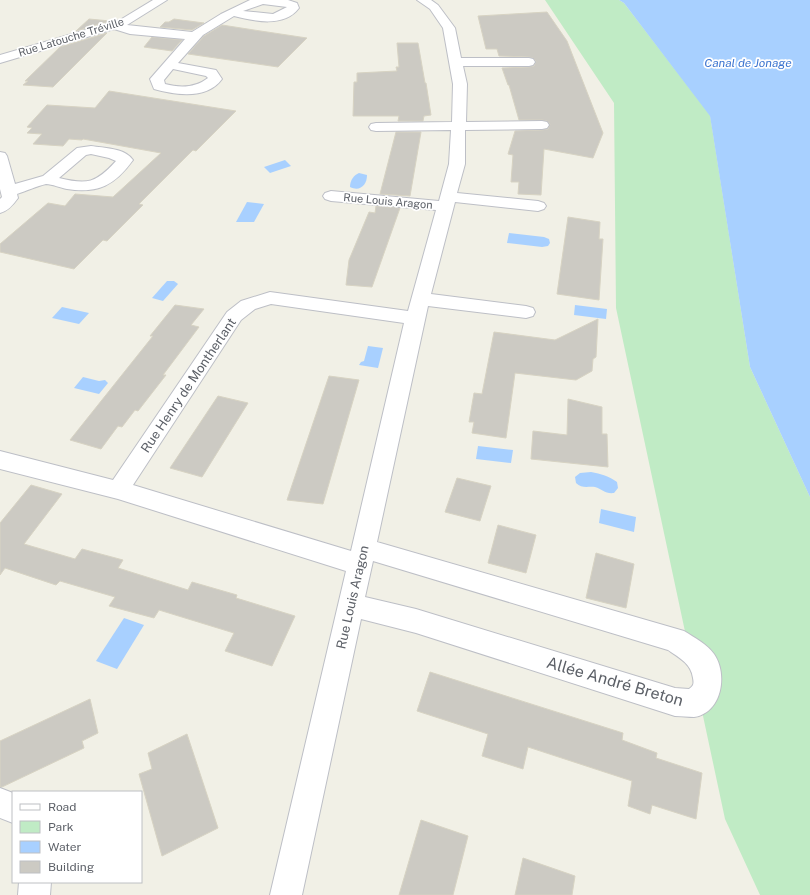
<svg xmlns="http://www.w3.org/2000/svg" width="810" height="895" font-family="'Public Sans',sans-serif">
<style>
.green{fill:#c0ebc5}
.water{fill:#a8d0ff}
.building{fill:#cccac3;stroke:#d7d3c3}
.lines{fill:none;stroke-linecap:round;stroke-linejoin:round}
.minor-casing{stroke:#bdbfc6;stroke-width:2}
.minor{fill:#fff;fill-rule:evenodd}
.labels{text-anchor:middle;stroke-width:3.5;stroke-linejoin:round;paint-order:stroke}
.far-street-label{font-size:11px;fill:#5d6168;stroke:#fff}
.far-water-label{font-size:12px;font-style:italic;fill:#3d75d0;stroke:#fff}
.street-label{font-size:13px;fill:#5d6168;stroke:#fff}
.near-street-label{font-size:16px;fill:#5d6168;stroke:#fff}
</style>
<rect width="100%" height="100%" fill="#f1f0e6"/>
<path class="green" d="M545,0h74l5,3 86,112 40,252 60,130v398h-50l-35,-76 -109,-511 -2,-205z"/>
<g class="water">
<path d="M619,0h191v497l-60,-130 -40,-251 -86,-113z"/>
<path d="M285,160l6,6 -21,7 -6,-6z"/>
<path d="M359,173l8,2c0,10 -7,17 -17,12 0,-7 4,-12 9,-14z"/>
<path d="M247,202l17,2 -10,18h-18z"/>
<path d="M509,233l35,4 5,2 1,4 -2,3 -6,1 -35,-4z"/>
<path d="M167,281h7l4,3 -15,17 -11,-3z"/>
<path d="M575,305l32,4 -1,10 -32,-4z"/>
<path d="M62,307l27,6 -10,11 -27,-6z"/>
<path d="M368,346l15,2 -5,20 -19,-3 2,-3 3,-1z"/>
<path d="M83,377l16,4 6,-1 3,3 -9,11 -25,-6z"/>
<path d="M478,446l35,4 -2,13 -35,-4z"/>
<path d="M591,472c10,2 18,4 26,10l1,6 -4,5c-9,1 -12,-4 -19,-6 -7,-1 -13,2 -19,-4l-1,-6 5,-4z"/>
<path d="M601,509l35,8 -2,15 -35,-9z"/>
<path d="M124,618l20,7 -27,44 -21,-8z"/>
</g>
<g class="building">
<path d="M547,12l20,29 36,92 -10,25 -49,-9 -3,46 -23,-1 1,-12h-8l2,-27 -5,-1 7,-23 27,-1 6,-1 2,-5 -3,-3 -5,-1h-23l-10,-35h-1l-6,-17 27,-1 5,-1 2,-5 -3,-3 -4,-1 -30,-1 -2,-7h-11l-8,-33z"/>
<path d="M89,19l21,2 -34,10z"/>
<path d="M174,19l30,4 -12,7 -32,-3 5,-5h4z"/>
<path d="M222,25l32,5 53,8 -29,29 -90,-13 16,-18z"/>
<path d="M107,33l-54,54 -30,-2 5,-4h-3l35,-34z"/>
<path d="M152,37l30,3 -10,11 -28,-4z"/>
<path d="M397,43h21l7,40h1l5,32 -7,1 -1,5h-25l1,-5h-46l1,-34h3v-9l40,-2 -1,-4h3z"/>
<path d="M109,91l127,20 -40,40 -3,-1 -54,54 4,1 -36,36 -4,-1 -29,29 -74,-17v-8l48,-41 17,3 10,-12 38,3 48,-44 -78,-14 -1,1 -13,-1 -6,7 -30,-2 9,-10 -15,-1 5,-5 -5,-1 20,-22 48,3z"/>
<path d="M396,132h25l-11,64 -30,-2z"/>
<path d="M376,206l24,2 -28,79 -26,-2 3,-25 20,-48 6,1z"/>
<path d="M568,217l32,5 -1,17h4l-4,61 -42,-6z"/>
<path d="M175,305l29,4 -13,16 8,2 -36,48h3l-28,36 -3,-1 -13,17 -4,-1 -17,23 -31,-9 83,-104h-3z"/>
<path d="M598,319l-2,38 -3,2 -1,12 -16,9 -61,-7 -9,65 -34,-5 2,-11h-5l5,-29 8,1 12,-62 61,8z"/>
<path d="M329,376l30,4 -36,124 -36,-4z"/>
<path d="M218,396l30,7 -46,74 -32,-9z"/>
<path d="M568,399l34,8v27h5l1,33 -77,-8 2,-28 34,4z"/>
<path d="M457,478l34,8 -11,35 -35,-9z"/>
<path d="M31,485l31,9 -38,50 51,15 7,-10 41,11 -5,8 70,22 4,-8 45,13 -1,3 59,18 -23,50 -47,-15 9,-18 -75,-23 -5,8 -45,-12 6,-9 -55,-16 -4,4 -51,-17 -5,7v-52z"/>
<path d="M498,525l38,10 -10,38 -38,-10z"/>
<path d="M596,553l38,11 -8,44 -40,-10z"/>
<path d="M430,672l193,61 -1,7 35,13 -1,5 46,15 -6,46 -44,-14 -2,9 -22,-8 4,-25 -104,-34 -5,22 -41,-13 6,-22 -71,-23z"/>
<path d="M90,699l8,34 -16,8 2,7 -82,39h-2v-46z"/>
<path d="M187,734l31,94 -56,28 -23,-82 13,-5 -4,-16z"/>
<path d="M421,820l47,16 -15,59h-54z"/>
<path d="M523,858l52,18 -3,19h-57z"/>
</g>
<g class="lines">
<g class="minor-casing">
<g id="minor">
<path d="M153,0h14l-40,25 65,7 29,-18 29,-14h38l9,3 2,5c-15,20 -45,13 -65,8l-31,19 -25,28 38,7 6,9c-15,21 -47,16 -68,10l-4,-10 35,-40 -55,-5 -16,-5 -114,34v-8l120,-35zM263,4l24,3 -14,7 -30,-3zM173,69l33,7 2,2c-13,10 -28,10 -43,6l-1,-4z"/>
<path d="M417,0h14l7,5 17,23 6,30h68l4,1 2,3 -2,3 -4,1h-66l4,18 -1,38 76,-1 5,1 2,3 -2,3 -5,1 -77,1v34l-8,29 81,8 6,2 2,3 -2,3 -6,2 -83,-9 -24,92 95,12 7,2 2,4 -2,4 -7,2 -98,-12 -51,236 307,89c11,7 23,13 30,23 14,20 8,59 -20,63 -6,0 -13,-1 -19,-1l-259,-83 -55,-14 -59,276h-32l76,-324 -228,-72 -118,-30v-18l113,29 114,-168 14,-11 29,-9 138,19 28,-101 -105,-9 -6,-2 -2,-3 2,-3 6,-2 108,10 10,-37 2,-34 -75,1 -5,-1 -2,-3 2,-3 5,-1 76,-1 1,-38 -10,-56 -13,-19zM271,304l133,19 -53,228 -218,-66 108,-165 14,-11zM373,561l295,89c12,8 23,14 25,28 1,5 1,8 -4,11l-14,-1 -259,-79 -51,-12z"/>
<path d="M91,146c13,2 34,2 42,14 -18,25 -35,34 -66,29 -6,-1 -15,-5 -21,-5 -9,2 -20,7 -29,10l1,4c-5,7 -10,13 -18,15v-14l2,-2 -2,-8v-37l5,1 2,3 8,28 28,-8 34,-28zM91,154l18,4 7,3c-20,22 -28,24 -57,17l27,-23z"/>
<path d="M0,788l13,5v30l-13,-5z"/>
<path d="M19,882h32l-1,13h-32z"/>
</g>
</g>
<use href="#minor" class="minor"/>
</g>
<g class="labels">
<g class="far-street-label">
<text transform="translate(71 37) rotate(-17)" y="4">Rue Latouche Tréville</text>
<text transform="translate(388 201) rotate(5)" y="4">Rue Louis Aragon</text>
</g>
<g class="far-water-label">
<text x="748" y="67">Canal de Jonage</text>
</g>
<g class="street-label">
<text transform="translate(188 385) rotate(-56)" y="5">Rue Henry de Montherlant</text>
<text transform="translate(352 597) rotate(-77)" y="5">Rue Louis Aragon</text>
</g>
<g class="near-street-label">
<text transform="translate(615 681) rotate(16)" y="6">Allée André Breton</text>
</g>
</g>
<rect x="12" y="791" width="130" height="92" fill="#ffffff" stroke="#bec0c3"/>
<rect x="20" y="804" width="20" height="6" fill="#ffffff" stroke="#bec0c3"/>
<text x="48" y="811" font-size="12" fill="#5d6168">Road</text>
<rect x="20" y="821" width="20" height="12" fill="#c0ebc5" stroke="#bec0c3"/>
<text x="48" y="831" font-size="12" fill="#5d6168">Park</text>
<rect x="20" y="841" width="20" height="12" fill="#a8d0ff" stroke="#bec0c3"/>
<text x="48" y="851" font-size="12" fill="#5d6168">Water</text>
<rect x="20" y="861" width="20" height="12" fill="#cccac3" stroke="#bec0c3"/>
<text x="48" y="871" font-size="12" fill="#5d6168">Building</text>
</svg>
